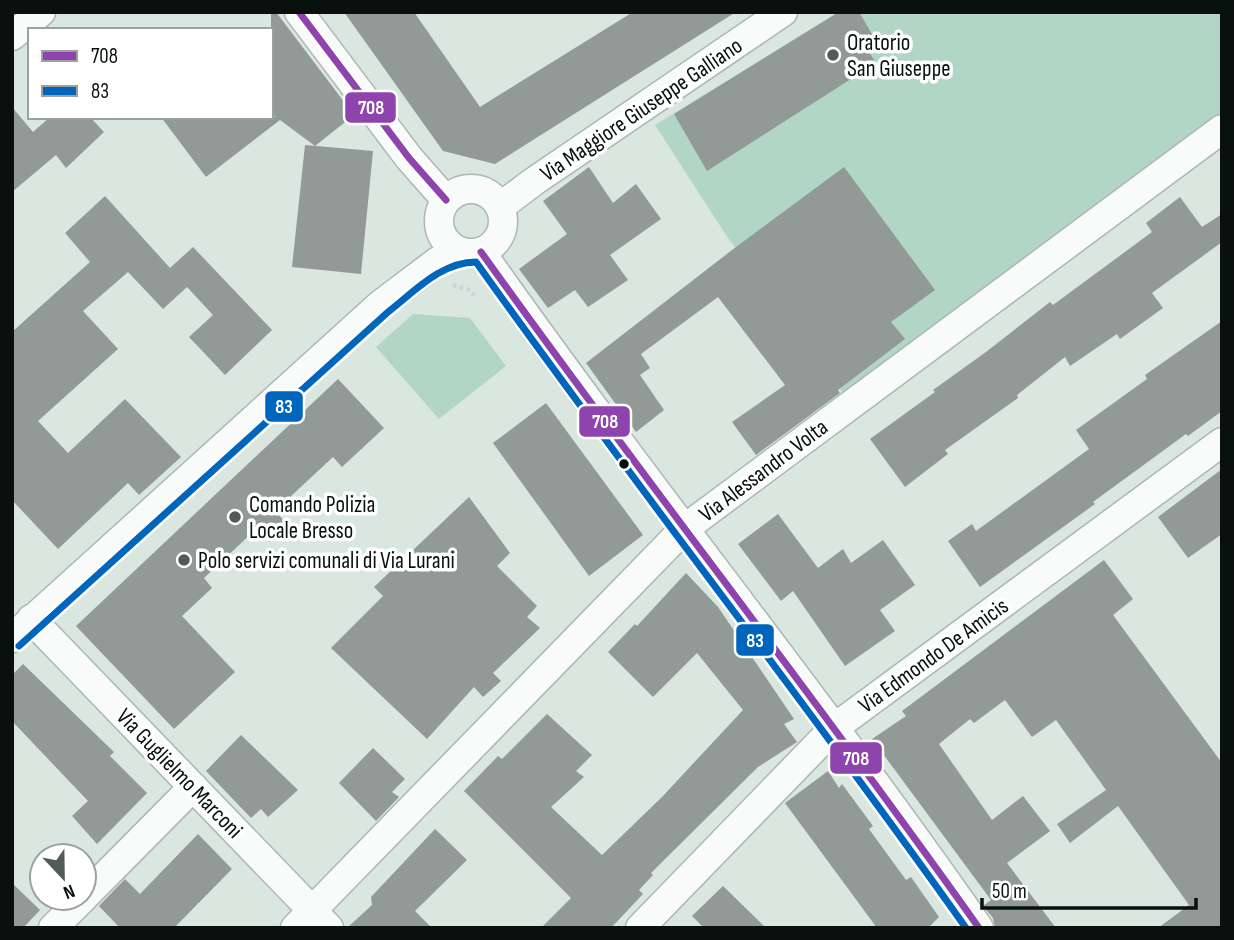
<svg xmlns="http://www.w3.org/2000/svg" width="1234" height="940" font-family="'Sofia Sans Condensed',sans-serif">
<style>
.green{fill:#b2d6c6}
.building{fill:#919a96}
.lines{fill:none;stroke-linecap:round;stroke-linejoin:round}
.minor-casing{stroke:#adb7b2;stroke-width:31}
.path{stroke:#ced2d1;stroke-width:4.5;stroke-dasharray:3.5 3.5;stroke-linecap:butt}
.minor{stroke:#f9fbfa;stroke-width:28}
.bus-1-casing{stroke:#fff;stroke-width:12}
.bus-2-casing{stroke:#fff;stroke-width:12}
.bus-1{stroke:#8e44ad;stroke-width:7}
.bus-2{stroke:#0065bd;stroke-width:7}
.poi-dot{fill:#525c57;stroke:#fff;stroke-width:2.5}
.bus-dot{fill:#08110d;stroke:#fff;stroke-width:2.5}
.labels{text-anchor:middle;stroke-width:7;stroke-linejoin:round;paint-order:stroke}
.poi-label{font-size:23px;fill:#08110d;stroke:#fff;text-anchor:start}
.street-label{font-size:23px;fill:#08110d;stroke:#fff}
.line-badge{stroke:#fff;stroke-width:2.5}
.badge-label{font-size:19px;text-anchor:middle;font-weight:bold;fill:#fff}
</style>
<rect width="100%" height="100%" fill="#dae6e0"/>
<g class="green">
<path d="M838,12h384v100l-378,283 -118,-160 -71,-110z"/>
<path d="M413,314l57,4 36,48 -67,53 -63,-72z"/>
</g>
<g class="building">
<path d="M271,12h5l78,103 -39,31 -35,-26 -74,57 -45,-60h115l-5,-3z"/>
<path d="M344,12h70l66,95 153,-95h103l-241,152 -52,-13z"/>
<path d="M839,12h20l17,29 -10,6 10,16 -169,108 -33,-57z"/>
<path d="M12,107l21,25 17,-15h40l14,15 -38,36 -10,-13 -44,37z"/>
<path d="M305,145l68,6 -12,123 -69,-7z"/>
<path d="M589,167l24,36 23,-19 25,35 -51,36 18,25 -40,27 -13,-17 -27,18 -29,-39 48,-35 -24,-33z"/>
<path d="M844,167l91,123 -44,32 14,17 -67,51 2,3 -84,62 -24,-33 53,-37 -67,-88 -77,57 9,14 -10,7 24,35 -28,22 -50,-69 146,-113z"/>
<path d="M105,196l65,72 23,-21 79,83 -47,45 -36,-38 24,-22 -26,-28 -24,22 -35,-37 -45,39 35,38 -80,72 30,32 57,-54 56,58 -42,38 -11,-12 -70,66 -46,-49v-168l78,-70 -25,-29z"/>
<path d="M1180,197l22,30 20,-13v28l-70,51 11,15 -43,31 -3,-5 -47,32 -5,-9 -48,38 1,3 -73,52 3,4 -43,33 -35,-48 65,-47 -2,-2 53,-38 64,-50 3,3 99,-73 -6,-9z"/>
<path d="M1222,321v90l-34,25 -2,-2 -93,68 2,2 -115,83 -32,-46 24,-17 4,7 113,-82 -13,-19 71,-51 -2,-4z"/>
<path d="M338,379l46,49 -42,39 -9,-10 -58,54 13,14 -18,17 -13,-14 -53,50 8,10 -30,28 53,56 -61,57 -98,-103z"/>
<path d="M546,403l97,132 -54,41 -96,-133z"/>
<path d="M1222,469v65l-34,24 -30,-41z"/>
<path d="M469,497l41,56 -13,13 40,40 -10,11 13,11 -47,45 8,8 -18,16 -9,-10 -47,52 -96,-91 52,-52 -9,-9z"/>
<path d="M778,514l40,54 25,-19 8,14 32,-23 32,45 -35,25 15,21 -50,35 -52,-75 -12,10 -43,-57z"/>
<path d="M1104,560l29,39 -20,16 109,148v165h-64l31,-23 -71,-99 -48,37 -13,-19 49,-34 -50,-70 -24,17 -27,-37 -31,23 -4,-4 -31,25 53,76 31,-24 27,35 -43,32 49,65h-61l-2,-10 -10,-12 8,-6 -119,-161 34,-23 -4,-5z"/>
<path d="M686,573l32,34 76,112 -10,5 13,18 -39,25 -107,106 2,2 -14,15 4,4 -32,34h-70l30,-30 -107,-107 34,-35 4,3 45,-45 45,41 -16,16 8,6 -33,30 51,48 60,-58 81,-87 -46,-57 -44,44 -45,-45 27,-28 2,2z"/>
<path d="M23,664l91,88 -4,4 37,37 -50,51 -25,-28 16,-15 -76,-80v-46z"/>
<path d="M241,735l57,55 -30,27 -7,-8 -10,9 -45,-47z"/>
<path d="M373,748l32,31 -13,13 7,5 -23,24 -37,-38z"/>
<path d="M828,771l11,17 3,-4 31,42 -4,3 37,51 5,-3 28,40 -11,11h-51l-92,-125z"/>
<path d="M435,829l32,31 -52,51 17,17h-85l25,-23 -1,-8z"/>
<path d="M198,834l34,35 -58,59h-54l-21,-22 26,-27 15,15z"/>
<path d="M12,883l28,27 -17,18h-11z"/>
<path d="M723,886l43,42h-62l-12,-12z"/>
</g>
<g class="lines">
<g class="minor-casing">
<g id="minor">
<path d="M299,12l110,146 37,42"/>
<path d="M12,36l29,-24"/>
<circle cx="471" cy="221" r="32"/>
<path d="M500,207l33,-25 250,-170"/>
<path d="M481,252c161,229 338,446 498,676"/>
<path d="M31,619l298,309"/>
<path d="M12,638l369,-334 57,-43 22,-9"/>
<path d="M84,897l109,-110"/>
<path d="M53,928l30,-30"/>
<path d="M295,928l389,-399 538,-400"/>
<path d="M640,928l194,-200 388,-286"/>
</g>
</g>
<path class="path" d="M453,285l16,5 7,7"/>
<use href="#minor" class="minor"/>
<g class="bus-1-casing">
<g id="bus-1">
<path d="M299,12l110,146 37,42"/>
<path d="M481,252c163,228 336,447 498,676"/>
</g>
</g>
<g class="bus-2-casing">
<path id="bus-2" d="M19,646l369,-334c26,-20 53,-50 88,-50 160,225 331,441 490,666"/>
</g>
<use href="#bus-1" class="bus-1"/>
<use href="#bus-2" class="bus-2"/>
</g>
<g class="poi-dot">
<circle cx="833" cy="55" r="7"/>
<circle cx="235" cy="517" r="7"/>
<circle cx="184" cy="560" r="7"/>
</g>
<circle class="bus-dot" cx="624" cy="464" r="6"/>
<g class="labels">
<g class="poi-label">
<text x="847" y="50">Oratorio<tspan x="847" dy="26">San Giuseppe</tspan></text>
<text x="249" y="512">Comando Polizia<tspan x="249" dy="26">Locale Bresso</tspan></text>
<text x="198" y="568">Polo servizi comunali di Via Lurani</text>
</g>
<g class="street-label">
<text transform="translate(641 109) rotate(-34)" y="8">Via Maggiore Giuseppe Galliano</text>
<text transform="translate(763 470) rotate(-37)" y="8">Via Alessandro Volta</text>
<text transform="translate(933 655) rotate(-36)" y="8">Via Edmondo De Amicis</text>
<text transform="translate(180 773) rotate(46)" y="8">Via Guglielmo Marconi</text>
</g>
</g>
<g class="line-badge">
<rect x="344" y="91" width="53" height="33" rx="7" fill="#8e44ad"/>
<rect x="264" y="390" width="40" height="33" rx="7" fill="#0065bd"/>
<rect x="578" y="405" width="53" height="33" rx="7" fill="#8e44ad"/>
<rect x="735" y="623" width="40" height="34" rx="7" fill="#0065bd"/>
<rect x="829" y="741" width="54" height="34" rx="7" fill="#8e44ad"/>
</g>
<g class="badge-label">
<text x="371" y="114">708</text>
<text x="284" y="413">83</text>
<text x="605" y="428">708</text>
<text x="755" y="647">83</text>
<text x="856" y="765">708</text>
</g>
<rect width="1234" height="940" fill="none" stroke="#08110d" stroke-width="28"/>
<rect x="28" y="28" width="245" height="91" fill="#ffffff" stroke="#9ca09e" stroke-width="2"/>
<rect x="42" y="51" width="35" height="10" fill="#8e44ad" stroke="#9ca09e" stroke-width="2"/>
<text x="91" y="63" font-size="21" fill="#08110d">708</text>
<rect x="42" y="86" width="35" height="10" fill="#0065bd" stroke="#9ca09e" stroke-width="2"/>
<text x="91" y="98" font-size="21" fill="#08110d">83</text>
<g transform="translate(63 877) rotate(158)"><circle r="33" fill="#ffffff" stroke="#9ca09e" stroke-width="2"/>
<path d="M0-5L12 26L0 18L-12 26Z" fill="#525c57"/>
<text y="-10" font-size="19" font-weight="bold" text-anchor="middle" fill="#08110d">N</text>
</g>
<path d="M982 898v10h214v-10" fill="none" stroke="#08110d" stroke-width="3.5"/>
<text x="992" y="898" font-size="21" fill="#08110d" stroke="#ffffff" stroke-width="5" paint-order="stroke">50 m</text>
</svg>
